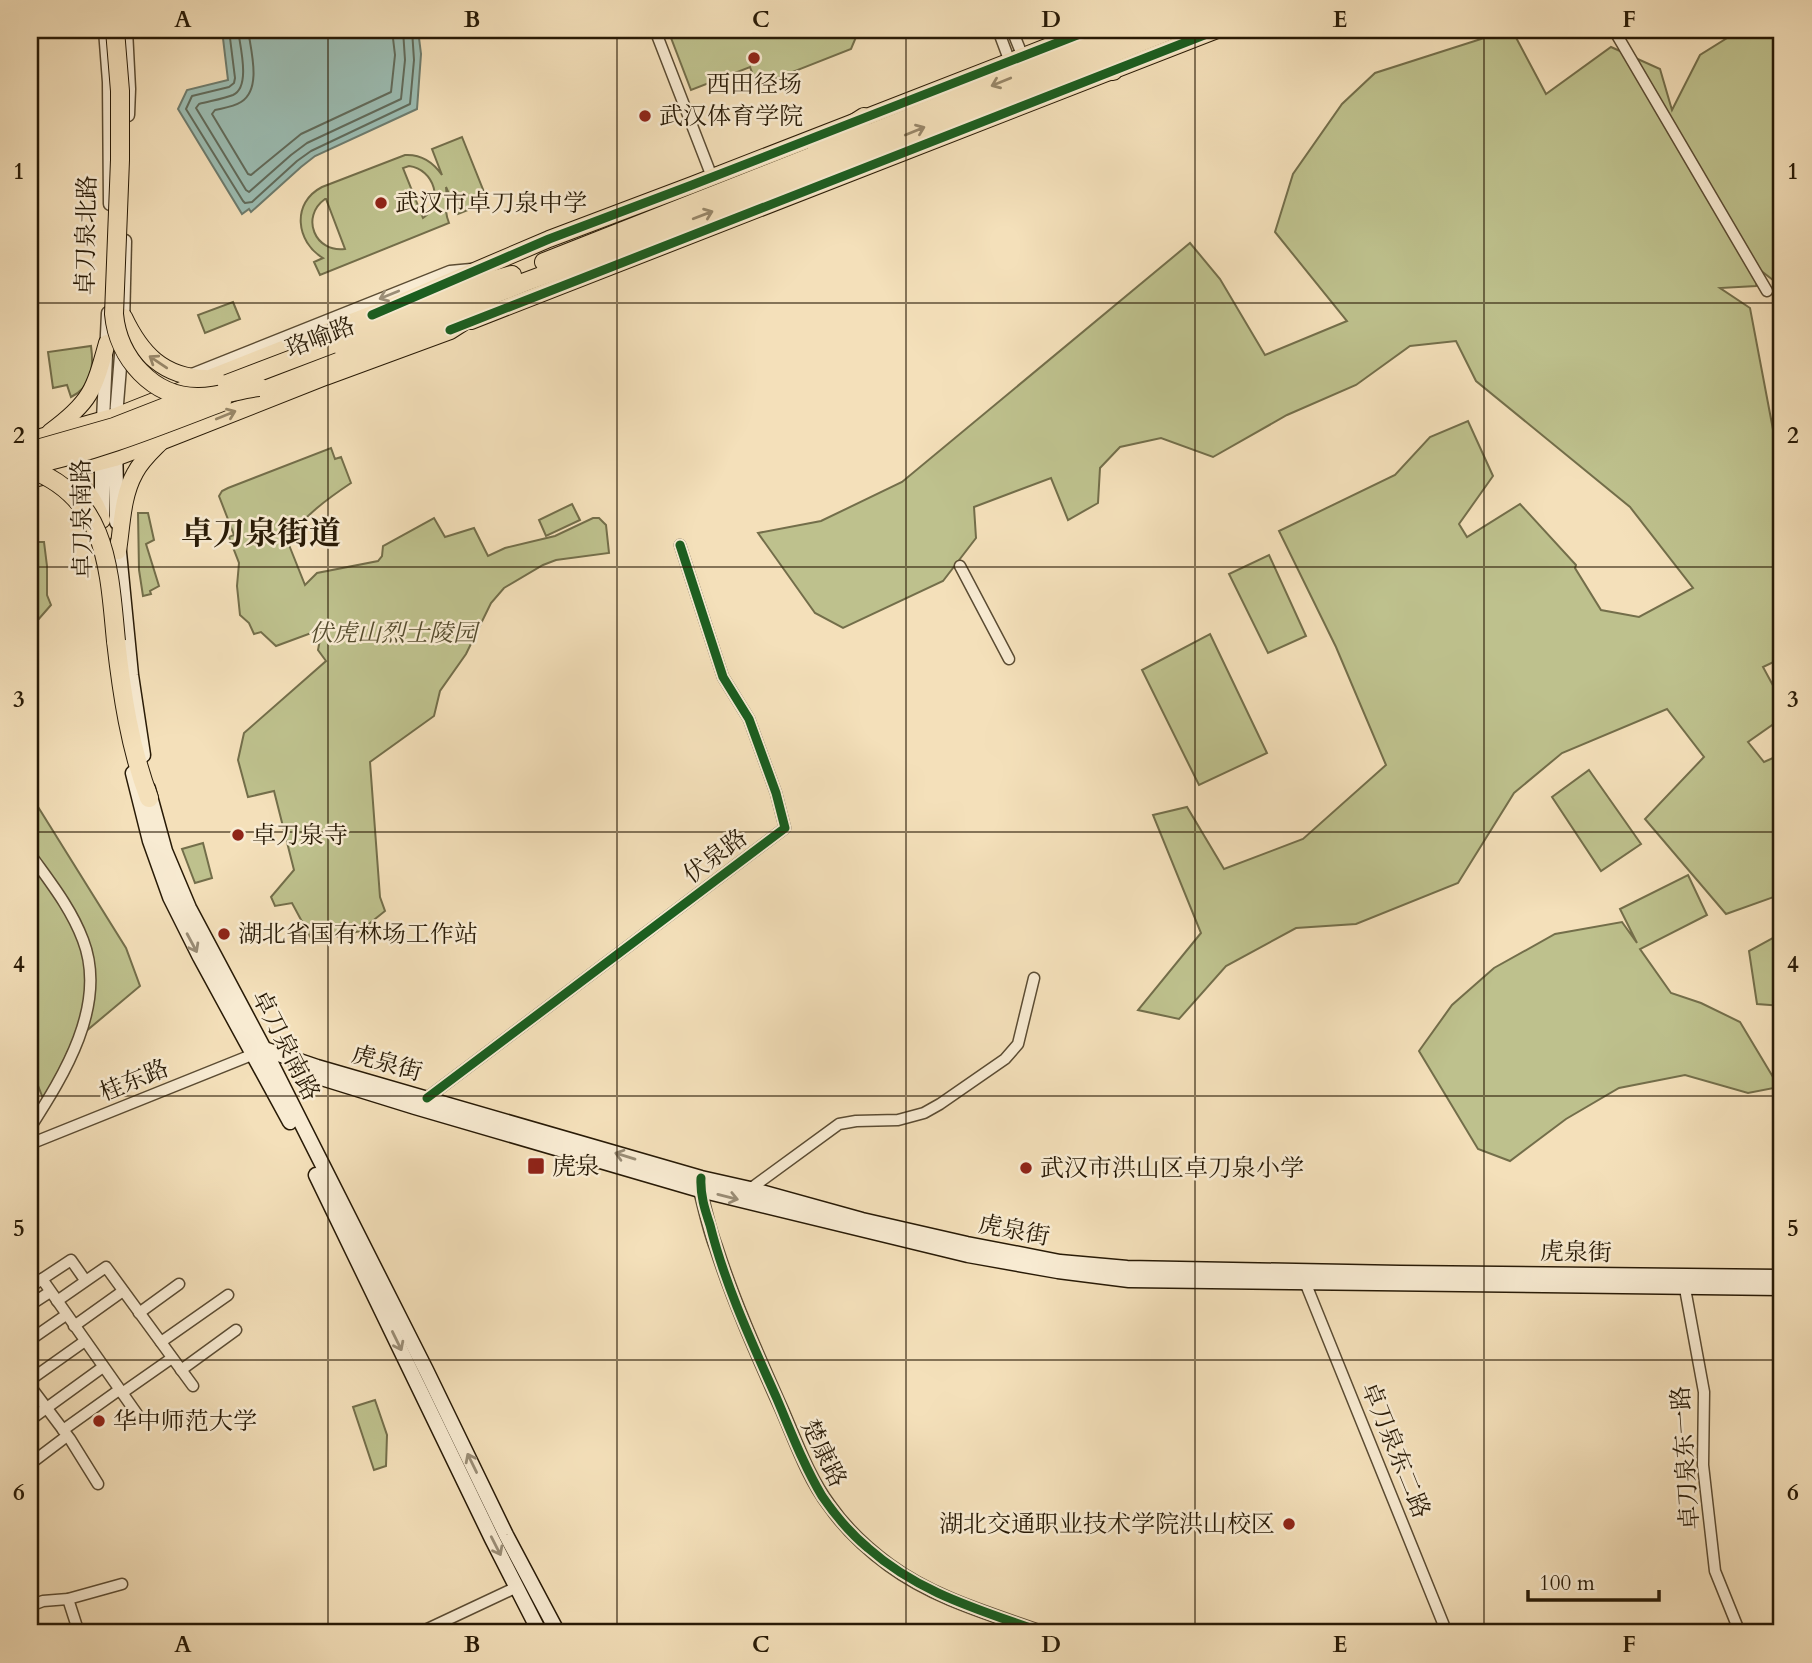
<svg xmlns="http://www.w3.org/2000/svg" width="1812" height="1663" font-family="Cardo,'Noto Serif SC',serif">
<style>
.green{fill:#bec18d;stroke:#736e4a;stroke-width:2;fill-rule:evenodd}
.water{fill:#9cbdb3;stroke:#6e7c6e;stroke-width:2}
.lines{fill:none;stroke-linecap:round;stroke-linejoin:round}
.shore{stroke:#626c5c;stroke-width:2}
.minor-casing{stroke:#5b4c33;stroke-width:13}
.tertiary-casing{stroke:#5b4c33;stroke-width:15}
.secondary-casing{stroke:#281a06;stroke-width:17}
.primary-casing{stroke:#281a06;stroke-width:18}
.trunk-casing{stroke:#281a06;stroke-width:20}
.minor{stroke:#f8ebd2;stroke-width:10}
.tertiary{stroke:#f8ebd2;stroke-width:12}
.secondary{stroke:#f8ebd2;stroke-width:14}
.primary{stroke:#f4e0ba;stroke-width:16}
.trunk{stroke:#f4e0ba;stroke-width:18}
.trunk-bridge-casing{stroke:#281a06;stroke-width:20;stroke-linecap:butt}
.trunk-bridge{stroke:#f4e0ba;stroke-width:18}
.cycleway-casing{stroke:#f8ebd2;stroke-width:13}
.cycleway{stroke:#1b5e20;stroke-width:9}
.oneway{stroke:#988769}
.oneway2{stroke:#9a8d76}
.grid{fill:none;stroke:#281a06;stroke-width:2;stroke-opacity:0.55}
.poi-dot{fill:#8f2418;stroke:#f8ebd2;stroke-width:2.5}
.labels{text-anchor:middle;stroke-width:5;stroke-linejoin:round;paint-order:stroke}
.poi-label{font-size:24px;fill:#281a06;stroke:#f8ebd2;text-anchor:start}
.street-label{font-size:24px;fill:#281a06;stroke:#f8ebd2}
.park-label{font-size:24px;font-style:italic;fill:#554c2e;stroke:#f8ebd2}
.district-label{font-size:32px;font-weight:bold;fill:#281a06;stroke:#f8ebd2}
.neatline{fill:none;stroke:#281a06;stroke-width:2.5}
.grid-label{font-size:23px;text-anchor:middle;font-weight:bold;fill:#281a06}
</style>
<rect width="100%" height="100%" fill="#f4e0ba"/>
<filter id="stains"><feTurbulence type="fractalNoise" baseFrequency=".00286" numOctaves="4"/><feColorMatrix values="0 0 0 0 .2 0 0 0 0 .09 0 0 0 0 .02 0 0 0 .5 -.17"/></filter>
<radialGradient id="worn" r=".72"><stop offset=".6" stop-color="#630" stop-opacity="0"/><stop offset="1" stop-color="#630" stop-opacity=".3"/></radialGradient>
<g class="green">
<path d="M668,30h191l-8,19 -94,37 -7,-19 -59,23z"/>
<path d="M1509,30h3l34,64 65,-47 49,22 12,41 28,-55 40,-25h42v99l-8,4 8,14v140l-22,-17 -4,16 -36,2 30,20 25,132 7,-1v219l-19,9 19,35v16l-34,24 16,20 18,-8v140l-56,20 -81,-95 59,-62 -37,-48 -105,44 -48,40 -56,90 -102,41 -60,4 -70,38 -47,53 -41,-9 63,-77 -48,-118 34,-8 37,62 79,-30 83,-74 -50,-118 -57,-116 116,-56 35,-38 38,-16 25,55 -34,48 8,13 53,-33 56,61 -1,3 26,42 38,7 54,-29 -63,-81 -154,-126 -20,-40 -46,5 -54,39 -69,30 -74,42 -52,-19 -41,9 -20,21 -2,35 -30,17 -17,-42 -77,29 2,31 -33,43 -100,47 -28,-15 -57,-80 63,-12 81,-39 288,-239 30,36 45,76 82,-34 -72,-89 18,-58 49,-70 33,-31z"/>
<path d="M462,137l26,65 -30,12 -12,-27c2,15 -3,21 3,36l-129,52 -6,-13 9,-4c-27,-16 -32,-55 -1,-71l83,-32c17,-1 28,7 37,20l-10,-26zM409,166c25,3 36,37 14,52l-20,-50zM325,199h1l19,50c-30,4 -45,-32 -20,-50z"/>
<path d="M233,302l7,17 -35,14 -7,-18z"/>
<path d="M91,346c3,21 1,41 -20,51l-4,-12 -14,3 -5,-36z"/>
<path d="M331,448l4,11 6,-2 10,26c-24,16 -47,33 -64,57l18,45 12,-12 61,-12 4,-5 1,-10 51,-28 11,19 29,-9 14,28 17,-8 50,-12 38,-18h6l7,7 3,28 -53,7 -13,5 -39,23 -13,15 -25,51 -26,37 -6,25 -64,46 10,135 5,14 -25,20 -47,11 -21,-39 -17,3 -4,-9 23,-27 -20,-79 -26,6 -10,-37 6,-27 82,-72 -8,-11 4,-21 -46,17 -15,-14 -7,2 -5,-11 -9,-8 -3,-29 2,-23 -10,-26 5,-2 -15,-39 3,-5 6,-3z"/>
<path d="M572,504l8,16 -34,16 -7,-16z"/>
<path d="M138,513h10l6,27 -8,4 13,42 -9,5 1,3 -8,2 -4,-26z"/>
<path d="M30,534l5,8h9l3,24v29l4,10 -21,24z"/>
<path d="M1269,555l37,81 -38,17 -39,-79z"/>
<path d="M1210,634l57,119 -68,32 -57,-115z"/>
<path d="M1589,770l52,74 -40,27 -49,-74z"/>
<path d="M30,794l96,154 14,38 -68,57 -28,58 -9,-23 -5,1v-189l3,-3 -3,-5z"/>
<path d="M203,843l9,35 -17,5 -13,-34z"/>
<path d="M1688,875l19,40 -67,34 31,44 30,10 39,19 39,65 -31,6 -63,-18 -66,13 -53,31 -56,42 -32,-12 -59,-98 33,-46 42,-37 61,-34 67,-12 15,21 -17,-34z"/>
<path d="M1782,933v73l-25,-2 -8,-53z"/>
<path d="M375,1400l12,35 -1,31 -12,4 -21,-63z"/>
</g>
<path class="water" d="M222,30h196l3,24 -4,55 -102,47 -14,11 -50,45 -2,-3 -7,5 -64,-105 9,-19 41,-10z"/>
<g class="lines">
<g class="shore">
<path d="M229,30l6,48 -1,5 -5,4 -37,9 -6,13 57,92 2,2 7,-1 45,-41 14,-10 99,-47 4,-44 -2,-30"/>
<path d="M238,30c2,16 13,57 -5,65 -10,4 -23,6 -34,9l-3,4 50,82 3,2 42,-37 16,-12 94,-44 4,-39 -2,-30"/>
<path d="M248,30c3,21 14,59 -7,72 -8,5 -18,6 -26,8l-3,4 36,60 3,1 50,-41 90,-42 4,-37 -3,-25"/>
</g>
<g class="minor-casing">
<g id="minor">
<path d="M655,30l57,147"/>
<path d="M998,30l12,32"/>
<path d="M1012,30l11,27"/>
<path d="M1614,30l153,261"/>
<path d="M192,374l258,-103 21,-2"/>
<path d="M960,566l49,93"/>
<path d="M30,854c20,28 41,54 53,86 25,65 -19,135 -53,188"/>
<path d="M427,1098l358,-270 -9,-35 -27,-74 -26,-42 -43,-132"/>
<path d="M30,1144l224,-90"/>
<path d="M750,1189l89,-65 17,-3 42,-1 26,-7 16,-9 65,-45 13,-15 16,-66"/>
<path d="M42,1279l95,135"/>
<path d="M1305,1282l142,351"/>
<path d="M1686,1283v11l18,98 -1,73 12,106 25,62"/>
<path d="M30,1287l41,-27 14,20"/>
<path d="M57,1301l49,-34 87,119"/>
<path d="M30,1305l20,-13"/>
<path d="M139,1313l40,-29"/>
<path d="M74,1326l49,-35"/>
<path d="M30,1340l36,-25"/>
<path d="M161,1342l67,-47"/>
<path d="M181,1370l55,-40"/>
<path d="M30,1380l55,-39"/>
<path d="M30,1386l40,53 28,45"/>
<path d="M122,1393l50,-35"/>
<path d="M30,1420l73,-53"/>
<path d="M63,1430l56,-40"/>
<path d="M30,1464l37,-28"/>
<path d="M68,1599l11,34"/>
<path d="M30,1606l13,-5 25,-2 54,-15"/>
<path d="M387,1633l4,-2 7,2"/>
<path d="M419,1633l98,-46"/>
</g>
</g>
<g class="tertiary-casing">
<g id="tertiary">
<path d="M105,30l4,52 1,122"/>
<path d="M126,30l3,59 -1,26"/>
<path d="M123,325l2,-84"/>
<path d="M116,416l6,-73"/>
<path d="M103,420l5,-107"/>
<path d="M701,1182l-1,8c5,19 9,39 16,57 18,56 42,109 66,163 14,32 26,67 47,95 16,23 37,43 60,60 46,34 102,49 155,68"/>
</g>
</g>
<g class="secondary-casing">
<g id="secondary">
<path d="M115,448l2,74"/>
<path d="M102,517v-64"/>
<path d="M118,542l13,133 12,80"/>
<path d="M133,773l17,68 20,56 30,60 90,165"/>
<path d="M148,789l17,62 24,57 75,141 162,321 80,165 52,98"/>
<path d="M264,1049l53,18 384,111 49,11 112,31 105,24 93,18 67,6 273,5 382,4"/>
<path d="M299,1071l116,36 285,83 268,65 90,16 71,9 653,8"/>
<path d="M316,1175l176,364 48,94"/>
</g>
</g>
<g class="primary-casing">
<g id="primary">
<path d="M390,307l159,-68 143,-54 398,-155"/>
<path d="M124,317c17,36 39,60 82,61"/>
<path d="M471,321l746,-291"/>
<path d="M50,432c41,-30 44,-42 57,-89"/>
<path d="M30,440l86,-24 96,-38"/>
<path d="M52,476c30,5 40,16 50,44"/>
<path d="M30,480l85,-22 48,-18"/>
<path d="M118,551c4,-25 4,-55 17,-78 6,-12 16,-21 25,-30"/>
</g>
</g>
<g class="trunk-casing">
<g id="trunk">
<path d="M1023,57l30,4"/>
<path d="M1076,72l37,-1"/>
<path d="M817,147l47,-30"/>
<path d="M544,262l589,-232"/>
<path d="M441,295l71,-20"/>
<path d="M332,344l121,-46"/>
<path d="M212,378l160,-63 32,-9"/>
<path d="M259,387l266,-105 183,-68 463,-184"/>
<path d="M163,440l162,-64 125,-46 36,-23"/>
<path d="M116,641c6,53 14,107 33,157"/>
</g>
</g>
<use href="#minor" class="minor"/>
<use href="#tertiary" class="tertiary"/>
<use href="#secondary" class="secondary"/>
<use href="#primary" class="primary"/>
<use href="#trunk" class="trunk"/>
<g class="trunk-bridge-casing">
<g id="trunk-bridge">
<path d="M115,30l5,61v69l-6,154c4,44 39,84 85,83 21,0 40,-8 60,-10"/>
<path d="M227,384l105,-40"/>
<path d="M30,451l84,-24 77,-30"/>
<path d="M30,465c66,-13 129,-39 192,-63"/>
<path d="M30,469c78,29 79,101 86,172"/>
</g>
</g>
<use href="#trunk-bridge" class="trunk-bridge"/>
<g class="cycleway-casing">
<g id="cycleway">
<path d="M372,315l177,-76 143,-54 398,-155"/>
<path d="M450,330l767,-300"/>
<path d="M427,1098l358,-270 -9,-35 -27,-74 -26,-42 -43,-132"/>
<path d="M701,1178c-1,17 4,32 9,47 15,60 42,118 67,174 14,33 27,67 45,97 13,19 28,37 46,52 52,46 113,62 176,85"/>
</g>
</g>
<use href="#cycleway" class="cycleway"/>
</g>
<defs><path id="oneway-shaft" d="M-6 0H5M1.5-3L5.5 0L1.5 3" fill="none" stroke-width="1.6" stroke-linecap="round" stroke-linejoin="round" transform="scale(1.75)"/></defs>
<g class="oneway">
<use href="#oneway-shaft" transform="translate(1001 82) rotate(158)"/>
<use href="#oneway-shaft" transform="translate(915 131) rotate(-22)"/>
<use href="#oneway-shaft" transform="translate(703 215) rotate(-21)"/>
<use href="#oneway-shaft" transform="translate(158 362) rotate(-146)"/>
<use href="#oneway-shaft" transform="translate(226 415) rotate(-22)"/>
</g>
<g class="oneway2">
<use href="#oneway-shaft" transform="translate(389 295) rotate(158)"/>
<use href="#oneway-shaft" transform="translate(192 943) rotate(62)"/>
<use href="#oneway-shaft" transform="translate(625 1156) rotate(-163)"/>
<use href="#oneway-shaft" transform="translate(728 1197) rotate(14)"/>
<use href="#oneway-shaft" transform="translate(397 1341) rotate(64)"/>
<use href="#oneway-shaft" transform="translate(472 1463) rotate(-116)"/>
<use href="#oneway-shaft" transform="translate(496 1546) rotate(63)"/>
</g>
<path class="grid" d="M328,30v1603M617,30v1603M906,30v1603M1195,30v1603M1484,30v1603M30,303h1752M30,567h1752M30,832h1752M30,1096h1752M30,1360h1752"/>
<g class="poi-dot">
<circle cx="754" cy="58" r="7"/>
<circle cx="645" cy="116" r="7"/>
<circle cx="381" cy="203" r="7"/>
<circle cx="238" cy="835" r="7"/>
<circle cx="224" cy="934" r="7"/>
<rect x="527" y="1157" width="18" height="18" rx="3.5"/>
<circle cx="1026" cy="1168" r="7"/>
<circle cx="99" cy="1421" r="7"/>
<circle cx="1289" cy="1524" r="7"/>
</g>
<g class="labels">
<g class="poi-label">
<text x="754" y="92" text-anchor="middle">西田径场</text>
<text x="659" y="124">武汉体育学院</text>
<text x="395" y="211">武汉市卓刀泉中学</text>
<text x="252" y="843">卓刀泉寺</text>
<text x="238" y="942">湖北省国有林场工作站</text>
<text x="552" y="1174">虎泉</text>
<text x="1040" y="1176">武汉市洪山区卓刀泉小学</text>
<text x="113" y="1429">华中师范大学</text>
<text x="1275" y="1532" text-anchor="end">湖北交通职业技术学院洪山校区</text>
</g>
<g class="street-label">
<text transform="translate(86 235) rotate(-89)" y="8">卓刀泉北路</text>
<text transform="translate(320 337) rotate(-21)" y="8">珞喻路</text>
<text transform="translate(82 519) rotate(-91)" y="8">卓刀泉南路</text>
<text transform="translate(715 856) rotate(-37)" y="8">伏泉路</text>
<text transform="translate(286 1045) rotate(63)" y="8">卓刀泉南路</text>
<text transform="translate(387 1063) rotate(16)" y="8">虎泉街</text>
<text transform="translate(134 1080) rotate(-22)" y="8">桂东路</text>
<text transform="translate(1014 1230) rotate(11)" y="8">虎泉街</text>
<text transform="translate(1576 1252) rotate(1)" y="8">虎泉街</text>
<text transform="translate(1396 1450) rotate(68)" y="8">卓刀泉东二路</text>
<text transform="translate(824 1453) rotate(64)" y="8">楚康路</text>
<text transform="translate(1685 1458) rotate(-94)" y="8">卓刀泉东一路</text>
</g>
<g class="park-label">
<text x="393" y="641">伏虎山烈士陵园</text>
</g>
<g class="district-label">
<text x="261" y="544">卓刀泉街道</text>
</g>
</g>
<rect width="1812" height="1663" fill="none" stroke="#f4e0ba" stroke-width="77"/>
<path d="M1528 1590v10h131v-10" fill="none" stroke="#281a06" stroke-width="3.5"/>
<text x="1539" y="1590" font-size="21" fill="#281a06" stroke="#f8ebd2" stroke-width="5" paint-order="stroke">100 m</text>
<rect x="38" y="38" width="1735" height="1586" class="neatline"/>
<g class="grid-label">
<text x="183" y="27">A</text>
<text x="472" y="27">B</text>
<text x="761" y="27">C</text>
<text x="1051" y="27">D</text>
<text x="1340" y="27">E</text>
<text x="1629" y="27">F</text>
<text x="19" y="179">1</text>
<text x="1793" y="179">1</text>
<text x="19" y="443">2</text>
<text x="1793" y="443">2</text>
<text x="19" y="707">3</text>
<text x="1793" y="707">3</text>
<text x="19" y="972">4</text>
<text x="1793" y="972">4</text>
<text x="19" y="1236">5</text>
<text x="1793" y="1236">5</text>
<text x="19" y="1500">6</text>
<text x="1793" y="1500">6</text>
<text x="183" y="1652">A</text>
<text x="472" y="1652">B</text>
<text x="761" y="1652">C</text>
<text x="1051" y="1652">D</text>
<text x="1340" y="1652">E</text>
<text x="1629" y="1652">F</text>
</g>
<rect width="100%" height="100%" filter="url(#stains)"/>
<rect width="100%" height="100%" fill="url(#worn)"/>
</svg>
